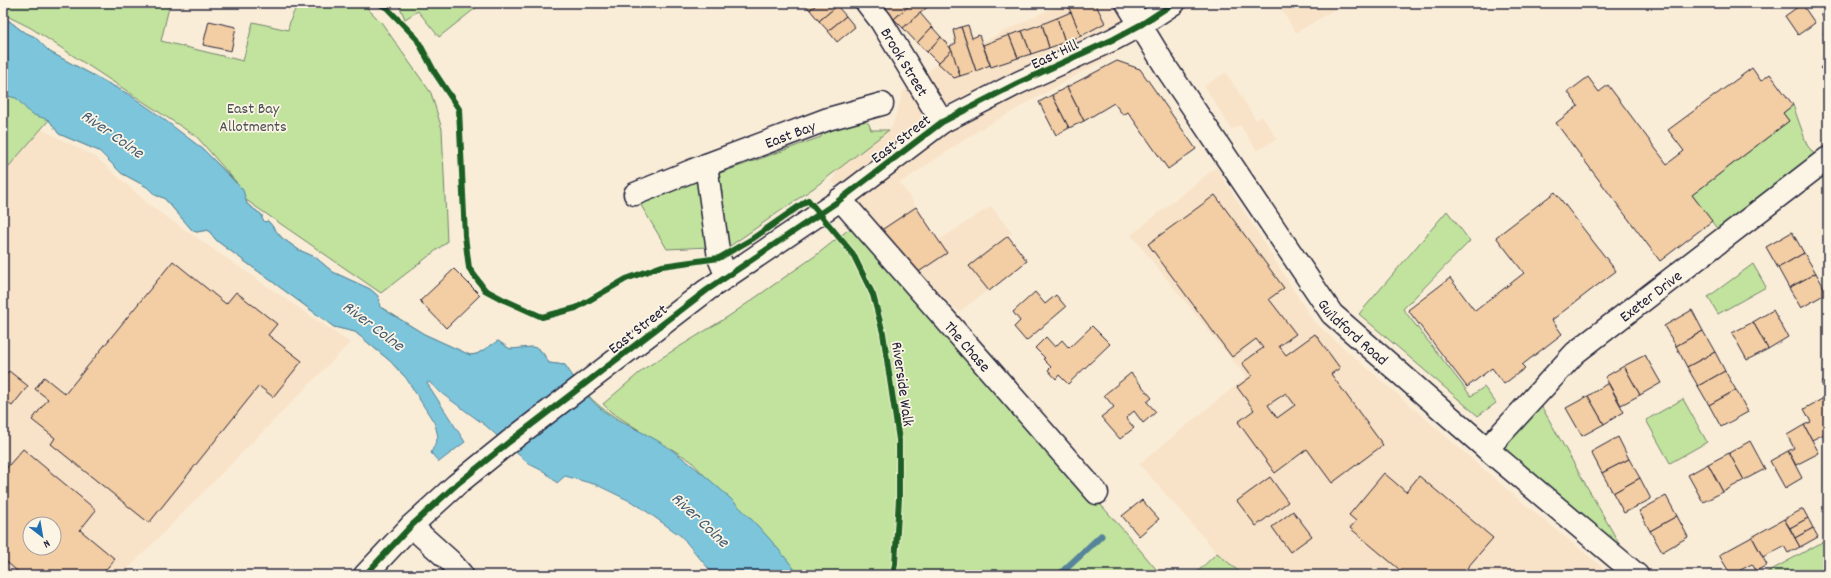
<svg xmlns="http://www.w3.org/2000/svg" width="1831" height="578" font-family="Dekko,sans-serif">
<style>
.built{fill:#f8e3c8;fill-rule:evenodd}
.green{fill:#c1e39d;stroke:#72826c}
.water{fill:#7bc5db;stroke:#57849b}
.lines{fill:none;stroke-linecap:round;stroke-linejoin:round}
.stream{stroke:#57849b;stroke-width:7}
.building{fill:#f3cda3;stroke:#22223b;fill-rule:evenodd}
.minor-casing{stroke:#22223b;stroke-width:25}
.minor{stroke:#fcf5e5;stroke-width:22}
.cycleway-casing{stroke:#fcf5e5;stroke-width:8}
.cycleway{stroke:#1b5e20;stroke-width:6}
.labels{text-anchor:middle;stroke-width:3.5;stroke-linejoin:round;paint-order:stroke}
.street-label{font-size:16px;fill:#22223b;stroke:#fcf5e5}
.park-label{font-size:16px;fill:#4a5254;stroke:#fcf5e5}
.water-label{font-size:17px;font-style:italic;fill:#415b73;stroke:#fcf5e5}
</style>
<rect width="100%" height="100%" fill="#faedd8"/>
<filter id="ink" filterUnits="userSpaceOnUse"><feTurbulence type="fractalNoise" baseFrequency=".025" numOctaves="2"/><feDisplacementMap in="SourceGraphic" scale="8" xChannelSelector="R" yChannelSelector="G"/><feConvolveMatrix kernelMatrix="1 2 1 2 8 2 1 2 1" color-interpolation-filters="sRGB"/></filter>
<g filter="url(#ink)">
<g class="built">
<path d="M1062,3h136l-80,49 -137,77 -81,54 39,57 52,-34 21,27 -4,3 19,25 -68,51 -42,-39 -15,-21 -70,-71 7,-15 53,-39 11,-35 34,-28z"/>
<path d="M1277,3h68l-49,30z"/>
<path d="M1226,72l30,48 6,-4 15,23 -20,12 -17,-26 -8,5 -28,-44z"/>
<path d="M41,129l55,28 56,50 198,136 -228,232h-119v-402zM30,524h24v24h-24z"/>
<path d="M1216,167l98,155 202,175 96,78h-418l23,-22 -78,-89 107,-87 -115,-142z"/>
</g>
<g class="green">
<path d="M3,3h167l-9,38 82,20 10,-39 35,8c2,-10 5,-19 12,-27h62l19,19 50,71 11,36 5,113 -66,51 -135,-93 1,4 15,11v4l3,3 3,-1 14,17 17,12 16,7 18,15 37,17 8,7 2,5 -77,-44 -300,-241 19,15 13,6 15,15 80,43 74,55 33,33 -40,-46 -166,-109 -28,-14z"/>
<path d="M398,3h84l-43,34 -21,-26 -13,8z"/>
<path d="M3,79l359,251 44,48 -16,-17 -35,-29 -21,-5 -117,-86 -9,-11 -11,2 -4,-1 -29,-33 -9,-3 -8,-8 -26,-14 -22,-22 -40,-17 -10,-14 -46,53z"/>
<path d="M1793,105l14,40 14,18 -97,75 -32,-43 97,-74 -6,-8z"/>
<path d="M864,120l5,4 2,6h18l-74,57 -85,59 -63,3 -28,-47 182,-65 3,-7z"/>
<path d="M1447,211l23,30 -67,68 68,87 13,-9 12,16 -18,13 -119,-102z"/>
<path d="M853,226l272,306 36,43h-364l-106,-114 -21,-13 -39,21 -249,-161 42,26 46,21 7,-1 21,-13 12,8c10,1 25,-6 32,3 3,3 4,8 7,11l16,2c24,35 36,46 74,65l-28,-18 -8,-8 42,-36 84,-52 86,-60z"/>
<path d="M1753,264l13,23 -48,27 -10,-17z"/>
<path d="M1535,395l102,180 -150,-126z"/>
<path d="M1683,399l24,43 -37,21 -24,-43z"/>
<path d="M1828,539v36h-66z"/>
<path d="M1217,553l26,22h-49z"/>
</g>
<path class="water" d="M3,16l19,15 13,6 15,15 80,43 23,16 51,39 39,40 4,14 15,11v4l3,3 3,-1 14,17 17,12 16,7 18,15 37,17 8,7 2,11 44,27 46,21 7,-1 21,-13 12,8 22,-2 5,1 5,4 7,11 16,2c13,19 26,39 46,51 20,12 42,20 61,34 48,35 91,77 127,125h-85l-33,-39 -45,-32 -39,-19 -32,-9 -8,7 -12,-11 -16,-8 -44,-39 -44,-32 -12,-11 -2,1 38,59 -26,20 -8,-9 7,-16 -3,-13 -29,-46 -16,-17 -35,-29 -21,-5 -117,-86 -9,-11 -11,2 -4,-1 -29,-33 -9,-3 -8,-8 -26,-14 -22,-22 -40,-17 -10,-14 -18,-6 -15,-16 -13,-3z"/>
<g class="lines">
<path class="stream" d="M1059,575l42,-39"/>
</g>
<g class="building">
<path d="M804,3h14l-8,7z"/>
<path d="M818,3h17l2,3 -18,15 -9,-11z"/>
<path d="M884,3h28l-18,16 -12,-15z"/>
<path d="M912,3h20l-29,25 -9,-9z"/>
<path d="M1072,3h23l10,20 -24,13 -13,-30z"/>
<path d="M1802,4l13,19 -17,12 -13,-19z"/>
<path d="M837,6l9,10 -18,15 -9,-10z"/>
<path d="M1828,10v16l-7,-12z"/>
<path d="M1071,12l10,24 -16,6 -8,-24z"/>
<path d="M920,13l12,14 -15,16 -14,-15z"/>
<path d="M846,16l9,11 -18,15 -9,-11z"/>
<path d="M1057,18l8,24 -16,6 -7,-24z"/>
<path d="M209,21l27,6 -5,24 -28,-6z"/>
<path d="M1042,24l7,24 -18,6 -9,-23z"/>
<path d="M968,25l4,13 7,-3 11,30 -14,6 -15,-44z"/>
<path d="M932,27l9,10 -14,15 -10,-9z"/>
<path d="M961,27l15,44 -16,5 -10,-30 6,-3 -3,-13z"/>
<path d="M1828,30v11l-5,-8z"/>
<path d="M1022,31l9,23 -13,4 -9,-23z"/>
<path d="M1009,35l9,23 -27,9 -8,-22z"/>
<path d="M941,37l11,13 -14,13 -11,-11z"/>
<path d="M952,50l8,26 -6,2 -16,-15z"/>
<path d="M1828,59v16l-8,-7z"/>
<path d="M1117,61l23,8 56,80 -28,20 -40,-57 -5,3 -9,-12 -30,18 -17,-34z"/>
<path d="M1752,68l9,13 9,-7 23,31 -10,8 6,8 -97,74 20,26 -52,40 -104,-138 22,-17 -10,-14 20,-15 11,15 9,-7 59,79 17,-13 -16,-21z"/>
<path d="M1067,87l17,34 -15,7 -17,-33z"/>
<path d="M1052,95l17,33 -13,7 -17,-33z"/>
<path d="M1555,192l61,79 -64,49 10,14 -40,31 3,3 -21,16 -12,-16 -25,19 -59,-77 42,-32 25,33 49,-38 -28,-36z"/>
<path d="M1215,195l69,93 -15,11 27,35 -17,12 7,9 29,-21 25,34 -9,6 52,71 -51,38 -25,-34 -32,24 -37,-51 16,-12 -17,-23 15,-11 -10,-13 21,-15 -7,-9 -24,18 -84,-113zM1286,393l9,12 -18,13 -9,-13z"/>
<path d="M916,207l31,46 -30,20 -15,-21 -25,-19z"/>
<path d="M1792,232l12,21 -26,15 -12,-21z"/>
<path d="M1008,236l19,25 -38,30 -20,-25z"/>
<path d="M1804,253l12,20 -27,15 -11,-20z"/>
<path d="M173,261l53,43 10,-12 41,32 -9,11 34,26 -29,36 -14,-11 -110,137 -98,-79 4,-6 -23,-18 16,-21 -13,-10 9,-12 21,17z"/>
<path d="M454,269l26,26 -34,33 -26,-27z"/>
<path d="M1816,273l11,20 -26,15 -12,-20z"/>
<path d="M1035,292l10,12 11,-9 10,12 -40,34 -12,-14 6,-6 -7,-9z"/>
<path d="M1692,310l11,21 -27,15 -12,-20z"/>
<path d="M1773,310l15,27 -20,12 -15,-27z"/>
<path d="M1753,322l15,27 -21,11 -15,-27z"/>
<path d="M1092,326l18,18 -42,40 -9,-9 -3,4 -8,-9 3,-3 -8,-8 2,-1 -10,-10 11,-11 9,10 7,-7 7,8z"/>
<path d="M1703,331l12,21 -28,15 -11,-21z"/>
<path d="M1715,352l10,19 -27,15 -11,-19z"/>
<path d="M1645,355l16,28 -21,12 -16,-29z"/>
<path d="M1624,366l16,29 -19,10 -16,-28z"/>
<path d="M9,371l19,15 -16,20 -9,-7v-21z"/>
<path d="M1725,371l11,19 -27,15 -11,-19z"/>
<path d="M1131,373l21,25 -5,4 9,10 -13,11 -9,-12 -8,7 8,10 -14,11 -19,-22 13,-10 -10,-12z"/>
<path d="M1828,379v16l-7,-12z"/>
<path d="M1608,383l16,29 -20,12 -16,-28z"/>
<path d="M1736,390l12,22 -27,15 -12,-22z"/>
<path d="M1588,396l16,28 -22,12 -16,-28z"/>
<path d="M1828,396v15l-6,-12z"/>
<path d="M1822,399l6,12v21l-16,8 -8,-15 7,-3 -7,-13z"/>
<path d="M1804,425l15,28 -23,12 -8,-14 6,-3 -7,-13z"/>
<path d="M1618,437l11,22 -27,14 -11,-21z"/>
<path d="M1750,441l15,28 -21,11 -15,-27z"/>
<path d="M23,449l73,61 -16,20 35,29 -14,16h-79l-19,-16v-87zM30,524h24v24h-24z"/>
<path d="M1788,451l14,27 -17,10 -15,-27z"/>
<path d="M1729,453l15,27 -21,12 -15,-28z"/>
<path d="M1629,459l11,19 -27,15 -11,-20z"/>
<path d="M1708,464l15,28 -20,10 -15,-27z"/>
<path d="M1384,473l22,19 13,-16 74,62 -32,37h-55l-56,-47 6,-7 -7,-6z"/>
<path d="M1270,477l18,25 -32,24 -19,-25z"/>
<path d="M1640,478l11,21 -27,14 -11,-20z"/>
<path d="M1666,496l11,20 -27,15 -11,-20z"/>
<path d="M1142,500l17,19 -20,17 -17,-20z"/>
<path d="M1803,509l5,9 -18,10 -6,-9z"/>
<path d="M1293,511l19,25 -22,16 -18,-25z"/>
<path d="M1677,516l11,21 -26,15 -12,-21z"/>
<path d="M1808,518l5,10 -18,10 -5,-10z"/>
<path d="M1784,519l16,28 -12,6 -4,-7 -21,11 -11,-20z"/>
<path d="M1813,528l5,9 -18,10 -5,-9z"/>
<path d="M1752,537l15,28 -11,6 -4,-7 -21,11 -12,-20z"/>
</g>
<g class="lines">
<g class="minor-casing">
<g id="minor">
<path id="s1" d="M867,3l14,18 61,101"/>
<path id="s2" d="M1127,3l40,66 165,245 155,135 150,126"/>
<path d="M635,194l71,-29"/>
<path id="s3" d="M840,199l257,294"/>
<path id="s4" d="M727,277l-8,-19 -13,-93 122,-46 54,-15"/>
<path id="s5" d="M1487,449l88,-96 253,-195"/>
<path d="M411,526l39,35 12,14"/>
<path d="M365,575l46,-49 45,-41 53,-43 198,-152 130,-88 105,-80 76,-39 96,-44 28,-15 32,-21"/>
</g>
</g>
<use href="#minor" class="minor"/>
<g class="cycleway-casing">
<g id="cycleway">
<path d="M378,3l9,5 30,31 18,34 24,36 6,127 4,32 16,22 17,9 40,18 34,-9 50,-29 36,-13 57,-8 33,-19 56,-39 45,54 20,41 10,38 16,107v58l-4,66 -2,11"/>
<path d="M365,575l46,-49 45,-41 53,-43 198,-152 130,-88 105,-80 76,-39 96,-44 28,-15 32,-21"/>
</g>
</g>
<use href="#cycleway" class="cycleway"/>
</g>
</g>
<g class="labels">
<g class="street-label">
<text transform="translate(1054 53) rotate(-25)" y="6">East Hill</text>
<text dy="6" stroke="none"><textPath href="#s1" startOffset="70">Brook Street</textPath></text>
<text dy="6" stroke="none"><textPath href="#s4" startOffset="204">East Bay</textPath></text>
<text transform="translate(900 138) rotate(-37)" y="6">East Street</text>
<text dy="6" stroke="none"><textPath href="#s5" startOffset="225">Exeter Drive</textPath></text>
<text transform="translate(637 328) rotate(-38)" y="6">East Street</text>
<text dy="6" stroke="none"><textPath href="#s2" startOffset="400">Guildford Road</textPath></text>
<text dy="6" stroke="none"><textPath href="#s3" startOffset="195">The Chase</textPath></text>
<text transform="translate(904 384) rotate(82)" y="6">Riverside Walk</text>
</g>
<g class="park-label">
<text x="253" y="113">East Bay<tspan x="253" dy="18">Allotments</tspan></text>
</g>
<g class="water-label">
<text transform="translate(113 133) rotate(35)" y="6">River Colne</text>
<text transform="translate(374 325) rotate(37)" y="6">River Colne</text>
<text transform="translate(701 519) rotate(43)" y="6">River Colne</text>
</g>
</g>
<rect width="1831" height="578" fill="none" stroke="#fcf5e5" stroke-width="16"/>
<rect x="8" y="8" width="1815" height="562" fill="none" stroke="#22223b" stroke-width="1.5" filter="url(#ink)"/>
<g transform="translate(42 536) rotate(149)"><circle r="19" fill="#fcf5e5" stroke="#a5a1a1"/>
<path d="M0-3L7 15L0 10L-7 15Z" fill="#1f6fb2"/>
<text y="-6" font-size="11" font-weight="bold" text-anchor="middle" fill="#22223b">N</text>
</g>
</svg>
